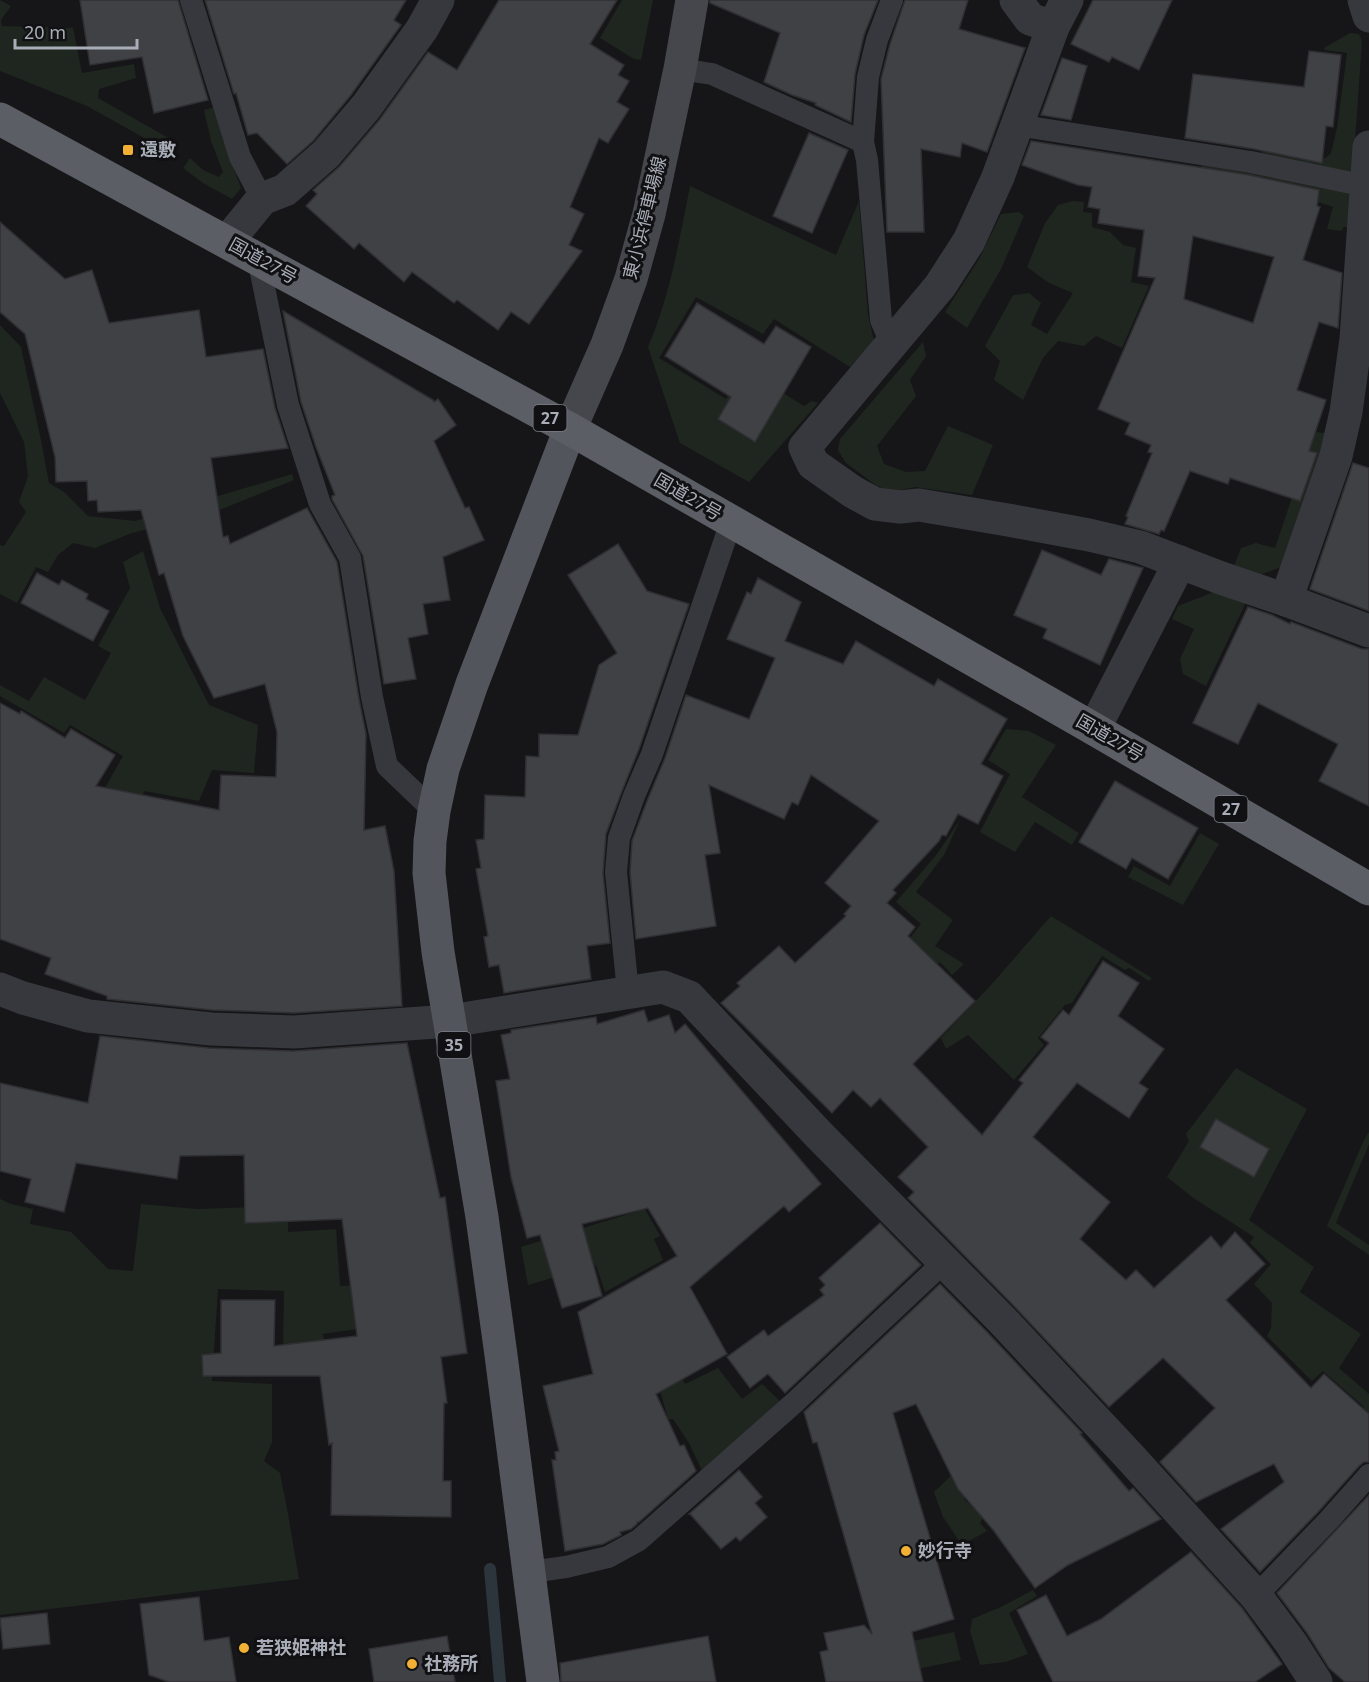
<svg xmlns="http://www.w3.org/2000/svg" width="1369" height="1682" font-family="'Noto Sans','Noto Sans JP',sans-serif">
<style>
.green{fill:#1e261f}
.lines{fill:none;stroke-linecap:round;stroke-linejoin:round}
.stream{stroke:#2c353c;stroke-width:12}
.building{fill:#404145;stroke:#303034;stroke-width:1.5;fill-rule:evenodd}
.service{stroke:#37383d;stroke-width:22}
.minor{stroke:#37383d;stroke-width:33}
.secondary{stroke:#45474d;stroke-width:33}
.primary{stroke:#53555c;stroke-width:33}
.trunk{stroke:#5b5e65;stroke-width:33}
.poi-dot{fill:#f2b134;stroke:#111113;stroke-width:2}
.labels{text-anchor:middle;stroke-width:6;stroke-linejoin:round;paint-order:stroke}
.shield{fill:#111113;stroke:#7b7e86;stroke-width:1.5}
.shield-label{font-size:16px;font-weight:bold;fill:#a8adb8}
.poi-label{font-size:18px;font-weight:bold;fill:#a8adb8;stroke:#111113;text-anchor:start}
.street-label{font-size:18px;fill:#a8adb8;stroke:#111113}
</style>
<rect width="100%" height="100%" fill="#161618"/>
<g class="green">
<path d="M0,0l11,6 -10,14 1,6 71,2 9,45 52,-9 2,14 -37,11 -1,9 74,42 -8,9 -77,-43 -87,-35z"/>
<path d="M622,0h31l-12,60 -7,-1 -34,-21z"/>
<path d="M1350,33l9,1 3,7 -9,130 -6,4 -86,-16 1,-9 64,8 5,-5 6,-25 10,-75 -22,-3 -1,-2z"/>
<path d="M215,107l8,32 18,49 -9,11 -29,-16 -20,-15 7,-10 13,12 16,7 4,-5 -12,-31 -7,-31z"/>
<path d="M1202,161l140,25 9,10 -3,31h-4l-3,4 -14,-2 6,-22 -64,-21 -72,18z"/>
<path d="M690,186l146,69 23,-54 9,114 6,26 -24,26 -76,-48 -11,15 -67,-37 -37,61 67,41 19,-29 59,36 8,-5 6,2 -69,79 -69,-39 -32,-96c22,-51 31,-106 42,-161z"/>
<path d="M1073,201l11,1 -1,10 9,1v14l18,5 13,13 13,3 -5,34 18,4 -27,62 -26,-12 -12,10 -26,-5 -15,17 -20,42 -29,-20 6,-19 -15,-15 28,-51 16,-2 12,10 -10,22 16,9 26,-41 -24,-10 -22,-16 18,-44 13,-18z"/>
<path d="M1019,212l5,4 -23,53 -34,59 -22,-16 34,-53 22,-45z"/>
<path d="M0,325l21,22 20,93 8,43 15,9 24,24 47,5 157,-47 2,6 -77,31 -85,22 -37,15 -22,-5 -15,12 -10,17 -12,-5 -19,36 -17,-9v-49l4,1 22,-34 -7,-10 9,-26 -4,-34 -24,-49z"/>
<path d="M923,342l3,14 -16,24 6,16 -39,50 7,18 22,8 19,-1 23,-45 45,19 -21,50 -57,-8 -24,5 -14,-6 -31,-23 -8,-13 2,-11z"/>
<path d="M1314,432l12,1 -4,20 -38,113 -24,9 -26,-9 7,-18 15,-5 19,5z"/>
<path d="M143,551l17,57 49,97 49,20 -4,48 -42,-3 -13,31 -55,-10 -10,44 -41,-26 30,-53 -53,-31 -6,8 -64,-37v-11l29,16 15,-24 41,23 26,-47 -13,-7 32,-58 -7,-26z"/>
<path d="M1216,591l30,11 -40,84 -23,-12 -3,-15 14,-30 -22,-10 6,-13z"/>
<path d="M1006,729l23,2 27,14 -34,52 57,36 -7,12 -37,-23 -20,30 -35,-20 30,-58 -22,-14z"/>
<path d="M960,820l-16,35 -28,37 37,28 -18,26 29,18 -12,11 -12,-13 -23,24 -28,-22 32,-40 -25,-22 41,-48z"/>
<path d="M1200,833l19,11 -36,61 -55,-28 6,-11 36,20z"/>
<path d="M1051,916l101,62 -3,3 -20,-13 -4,2 -23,-14 -30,47 -7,2 -27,33 6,7 -30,35 -46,-45 -22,14 -5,-11 50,-53z"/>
<path d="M1236,1068l71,41 -58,111 65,47 -14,25 61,42 -22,34 30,26v30h-20l15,-17 -41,-36 -11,10 -45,-45 4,-8 1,-25 -18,-19 17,-20 -21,-21 4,-6 -62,-40 -25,-20 22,-36 -3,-7z"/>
<path d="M1369,1132v12l-33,79 33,22v10l-42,-29 37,-86z"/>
<path d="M0,1199l11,5 22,5 -3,15 41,8 37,37 25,2 8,-67 56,5 91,-3v26l48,-3 4,57 19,-1 5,43 -41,6 1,7 -41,6 1,-56 -66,-2 -6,92 60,3v58l-8,19 16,12 8,41 11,65 -299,36z"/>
<path d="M645,1209l15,27 -6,3 9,21 -58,32 -9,-27 -68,20 -7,-38z"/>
<path d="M653,1365l22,1 10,18 33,-16 24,31 20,-15 19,18 -79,69 -13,-28 -16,-24h-5z"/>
<path d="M956,1471l18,17 -10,11 19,18 -3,6 7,8 -25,14 -19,-28 -9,-25z"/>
<path d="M1033,1590l4,6 -28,17 19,41 -23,8 -25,3 -10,-34 2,-12 31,-13z"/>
<path d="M954,1632l7,28 -83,17 -6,-27z"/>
</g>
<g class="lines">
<path class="stream" d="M490,1569l10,113"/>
</g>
<g class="building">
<path d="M80,0h98l30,100 -54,13 -12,-56 -52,8z"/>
<path d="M205,0h201l-12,20 7,5 -50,70 -38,46 -26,23 -30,-31 -9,2 -12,-42 -2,1z"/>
<path d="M499,0h118l-27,44 34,21 -6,10 11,6 -12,21 12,7 -21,34 -9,-5 -29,69 14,7 -15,31 13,6 -53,73 -18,-12 -13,18 -41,-30 -3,3 -42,-31 -8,10 -45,-39 -5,6 -48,-43 11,-12 -4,-4 27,-24 40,-47 48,-67 29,18z"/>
<path d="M710,0h168l-14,35 -9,39 -4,48 -36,-17 1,-2 -24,-8 -28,-13 16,-49 -70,-30z"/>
<path d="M905,0h63l-9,29 66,19 -38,104 -25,-9 -2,14 -39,-8 3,83h-37l-6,-153 9,-35z"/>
<path d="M1093,0h79l-33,70 -27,-13 -3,5 -38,-18z"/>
<path d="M1309,51l32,4 -8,72 -7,-1 -4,37 -68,-14 -69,-11 8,-64 111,13z"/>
<path d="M1062,58l25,8 -16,54 -30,-5z"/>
<path d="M809,133l39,17 -36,83 -39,-17z"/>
<path d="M1031,141l218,34 70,15 -2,16 3,1 -17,53 39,13 -4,55 -19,-6 -22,68 29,10 -17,51 8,2 -17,48 -70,-23 -2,6 -38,-13 -26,60 -3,-1 -2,4 -34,-10 3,-7 -2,-1 26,-63 -4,-1 3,-7 -26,-11 5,-11 -32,-14 57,-131 -17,-2 6,-46 -46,-7 2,-14 -12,-2 4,-20 -14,-2 -56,-20zM1193,236l81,21 -21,66 -69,-24z"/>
<path d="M0,222l65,57 27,-9 17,53 90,-13 7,47 57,-8 12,59 13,40 -77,10 12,79 5,-1 2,8 77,-36 30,54 22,137 7,35 -2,96 21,-4 9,45 8,135 -108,7 -82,-3 -105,-11v-3l-62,-22 6,-16 -51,-19v-236l20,11 1,-3 44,27 6,-9 44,26 -19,31 123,24 2,-35 55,2 1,-45 -12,-48 -51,14 -31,-62 -19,-63 -5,2 -18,-65 -43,2 -1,-12 -9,1 -1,-20 -31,1 -1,-25 -30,-123 -25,-22z"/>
<path d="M697,303l67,41 12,-18 35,21 -56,95 -37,-23 13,-22 -66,-41z"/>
<path d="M283,311l150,89 1,2 4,-3 18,26 -22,16 31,67 4,-1 15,33 -41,17 7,43 -27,4 5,30 -20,4 8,41 -32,5 -21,-128 -31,-57v-3l3,-1 -19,-48 -15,-45z"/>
<path d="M1353,463l16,5v143l-59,-22z"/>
<path d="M618,544l29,47 42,13 -50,145 -17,42 -16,43 -3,39 7,70 -23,3 4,33 -87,14 -5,-28 -10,2 -5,-30 4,-1 -12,-67 5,-1 -5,-28 8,-1 1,-44 40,2 1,-41 13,1v-23l39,1 21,-70 18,-12 -49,-78z"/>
<path d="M1042,550l59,25 8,-16 34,9 -43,97 -57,-27 4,-9 -33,-14z"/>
<path d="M37,573l22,12 3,-5 26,14 -2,5 23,12 -16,30 -72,-38z"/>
<path d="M758,578l43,24 -16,39 58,23 13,-23 78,45 4,-7 69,40 -26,45 22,12 -25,48 -20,-10 -12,22 -4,-1 -3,6 -46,49 3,3 -9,10 28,24 -7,9 67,65 -62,63 69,71 41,-52 -4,-3 30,-37 -8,-6 22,-27 6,5 34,-54 36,22 -21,33 46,33 -25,34 9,6 -19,29 -52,-35 -44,54 77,65 -30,37 46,41 10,-10 18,18 57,-52 10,12 14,-16 30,32 -39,36 85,88 13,-14 45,40v48h-5l-5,4 -41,46 -58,60 -39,-43 63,-47 -10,-18 -78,38 -36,-40 55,-54 -52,-50 -54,49 -94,-100 -107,-109 6,-6 -16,-15 30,-30 -48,-49 -9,9 -18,-17 -21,23 -111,-110 19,-17 -3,-3 42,-37 16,17 51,-47 -2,-2 7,-8 -26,-23 54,-62 -68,-46 -13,30 -6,-3 -8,17 -75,-34 11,68 -15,2 11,71 -80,13 -6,-67 2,-31 15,-40 18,-43 21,-63 63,24 26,-61 -48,-19 20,-47 4,2z"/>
<path d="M1248,607l24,8 18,9 1,-2 71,27h7v157l-50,-25 19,-37 -80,-41 -20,41 -45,-21z"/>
<path d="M1115,781l83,47 -30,51 -36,-21 -6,11 -47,-27z"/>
<path d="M644,1010l4,12 21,-7 6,18 10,-9 136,160 -32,28 -5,-6 -94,81 37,67 -71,40 24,52 4,-1 12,26 -57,51h-2v2l-6,5 -11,3 1,3 -18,9 -38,7 -13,-91h4l-1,-8 4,-1 -16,-65 50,-12 -15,-62 99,-56 -29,-48 -66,16 20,72 -40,12 -22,-73 -13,3 -16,-61 -15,-96 14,-2 -9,-44 10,-2v-3l85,-13 1,7z"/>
<path d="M100,1036l109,12 84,3 114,-8 33,155 5,-1 22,156 -26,4 6,46h-3l-1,78h8v36l-120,-2 1,-72 -3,2 -9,-69h-117l-1,-21 19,-2v-53h54l-1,46 83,-10 -15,-117 -97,4 -1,-68 -64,1 -3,23 -101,-16 -12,49 -39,-10 6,-23 -31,-8v-88l88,20z"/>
<path d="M1216,1119l53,30 -15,28 -54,-30z"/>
<path d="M880,1223l41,42 -136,128 -17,-19 -18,14 -23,-31 37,-27 4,6 56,-41 -4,-5 5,-5 -6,-7z"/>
<path d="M940,1284l48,49 94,100 -2,1 49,57 4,-3 28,31 -93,46 -33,23 -41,-57 -36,-42 -42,-85 -23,9 61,206 -42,13 11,50h-97l-6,-30 8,-2 -4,-17 40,-8 8,9 -55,-192 -4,1 -9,-31z"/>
<path d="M739,1470l23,27 -7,6 12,14 -27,24 -4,-4 -15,12 -31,-35h-1z"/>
<path d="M1369,1495v187h-24l-16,-14 -22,-35 -30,-40z"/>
<path d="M1191,1552l51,56 40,56 -27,18h-202l-36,-72 29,-15 21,41 34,-17z"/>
<path d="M199,1597l5,44 25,-4 7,45h-67l-20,-7 -9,-71z"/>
<path d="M47,1613l3,31 -47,5 -3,-31z"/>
<path d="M447,1636l8,46h-81l-5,-33z"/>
<path d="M708,1636l8,46h-155l-1,-19z"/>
</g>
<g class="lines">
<g class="service">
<path d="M191,0l49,157 22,42"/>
<path d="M680,69l32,5 151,68"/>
<path d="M1017,125l234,37 115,24"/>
<path d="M258,258l30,147 32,99 30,54 22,139 15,69 47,45"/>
<path d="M892,345l-11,-25 -14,-160 -4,-18 5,-65 9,-37 15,-40"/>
<path d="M628,992l-12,-120 3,-34 15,-42 18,-42 79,-232"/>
<path d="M530,1572l36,-5 42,-10 31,-17 155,-137 151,-142"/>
<path d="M1256,1596l72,-75 41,-46"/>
</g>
<g class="minor">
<path d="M1016,0l14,19 23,8"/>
<path d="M1067,0l-14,27 -55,150 -29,64 -29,45 -135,161 8,17 40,28 22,12 25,3 19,-2 89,15 81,15 51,12 81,31 65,22 83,31"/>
<path d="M1364,0l5,16"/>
<path d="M227,242l35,-43 23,-9 41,-36 40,-47 56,-78 16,-29"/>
<path d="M1286,600l50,-144 10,-44 10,-73 13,-192"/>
<path d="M1094,729l86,-167"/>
<path d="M0,989l23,9 65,18 123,13 83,3 156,-11 213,-34 26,10 131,139 182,184 129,138 125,138 35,47 25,39"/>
</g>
<path class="secondary" d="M570,429l37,-84 24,-66 18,-65 31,-145 12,-69"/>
<path class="primary" d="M543,1682l-42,-327 -19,-138 -44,-265 -9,-79 1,-32 4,-30 9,-42 29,-85 98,-255"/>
<path class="trunk" d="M0,119l570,310 524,300 275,160"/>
</g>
<g class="poi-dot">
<rect x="122" y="144" width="12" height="12" rx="3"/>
<circle cx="906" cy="1551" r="6"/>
<circle cx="244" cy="1648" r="6"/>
<circle cx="412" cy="1664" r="6"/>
</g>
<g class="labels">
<g class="shield">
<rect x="533.5" y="405" width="33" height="26" rx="4.5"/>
<rect x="1214.5" y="796" width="33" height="26" rx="4.5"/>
<rect x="437.5" y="1032" width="33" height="26" rx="4.5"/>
</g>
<g class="shield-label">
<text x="550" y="424">27</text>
<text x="1231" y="815">27</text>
<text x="454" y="1051">35</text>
</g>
<g class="poi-label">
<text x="140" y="156">遠敷</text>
<text x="918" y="1557">妙行寺</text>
<text x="256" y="1654">若狭姫神社</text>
<text x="424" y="1670">社務所</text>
</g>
<g class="street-label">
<text transform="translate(645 218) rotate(-76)" y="6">東小浜停車場線</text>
<text transform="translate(263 261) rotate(29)" y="6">国道27号</text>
<text transform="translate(688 497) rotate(30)" y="6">国道27号</text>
<text transform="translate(1110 738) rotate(30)" y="6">国道27号</text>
</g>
</g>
<path d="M15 39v9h122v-9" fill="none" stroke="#a8adb8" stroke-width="3"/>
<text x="24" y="39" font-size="18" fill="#a8adb8" stroke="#111113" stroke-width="4.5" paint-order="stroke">20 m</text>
</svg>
